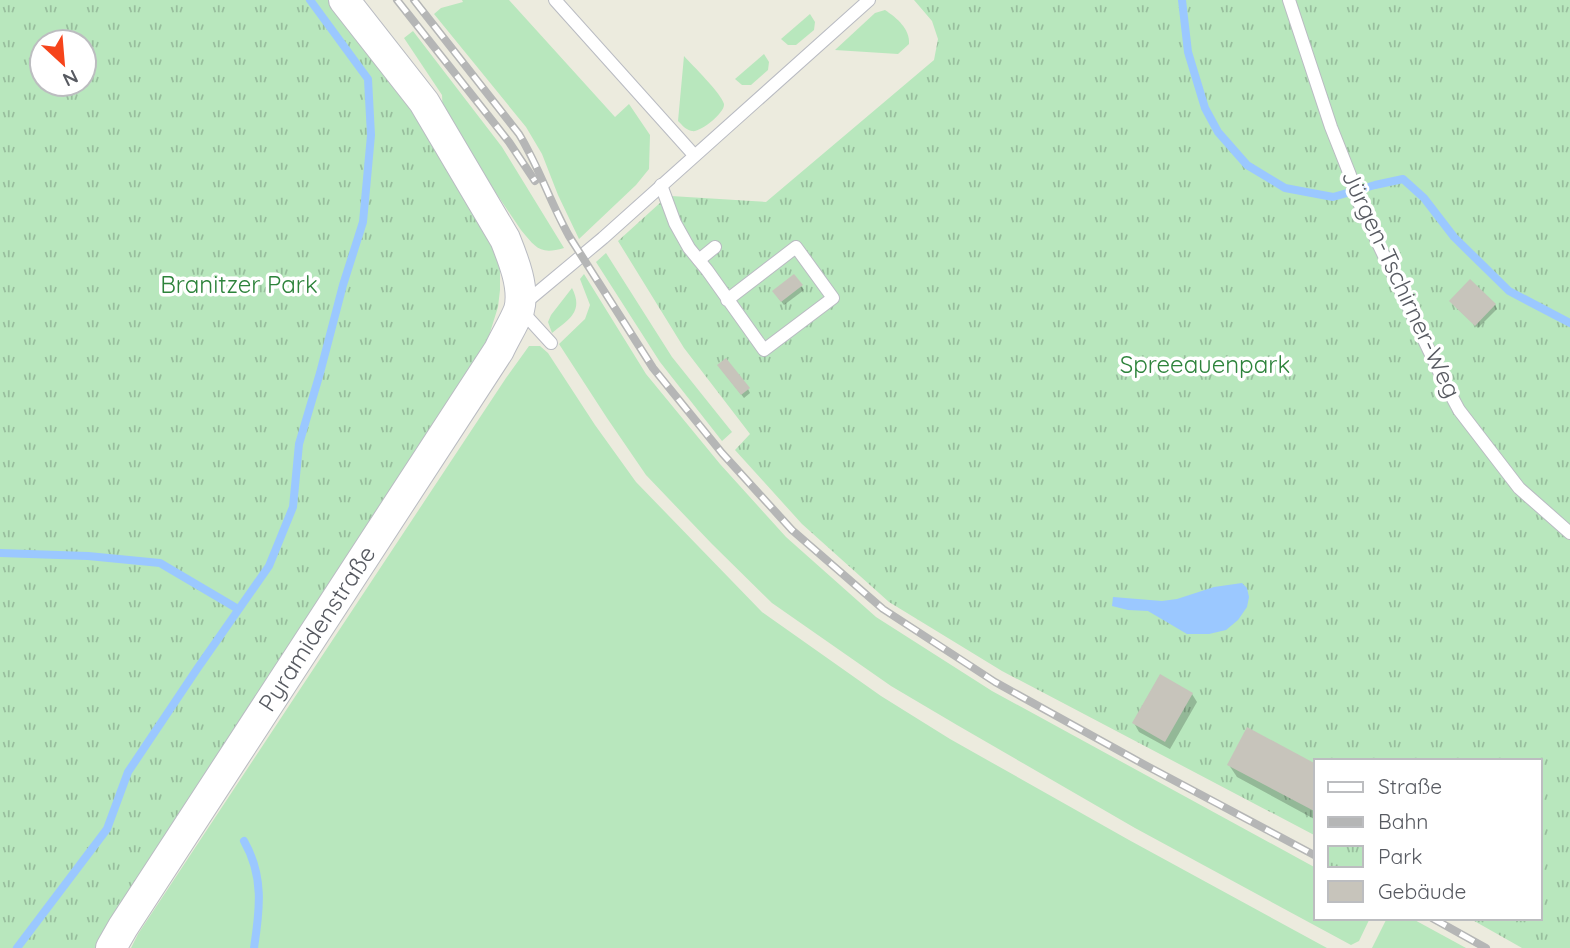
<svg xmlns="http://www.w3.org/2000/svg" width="1570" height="948" font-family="Quicksand,sans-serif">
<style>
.green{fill:#b8e7bd}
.park{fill:url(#park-tufts);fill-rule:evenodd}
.water{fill:#9bc8ff}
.shadow{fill:#0003}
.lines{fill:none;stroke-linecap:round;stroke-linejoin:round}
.stream{stroke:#9bc8ff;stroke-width:8}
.building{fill:#c7c4bb}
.service-casing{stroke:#b9bbc2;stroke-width:14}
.tertiary-casing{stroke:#b9bbc2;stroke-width:32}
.service{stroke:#fff;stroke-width:12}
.tertiary{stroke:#fff;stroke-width:30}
.rail-casing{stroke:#b5b6b6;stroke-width:8}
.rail{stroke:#fff;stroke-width:5;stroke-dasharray:16;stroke-linecap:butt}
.labels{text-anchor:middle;stroke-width:7;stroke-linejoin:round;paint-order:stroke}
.street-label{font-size:24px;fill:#575a61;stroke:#fff}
.park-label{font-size:24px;fill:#2d833b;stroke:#fff}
</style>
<defs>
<pattern id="park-tufts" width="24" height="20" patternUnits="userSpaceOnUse" patternTransform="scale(1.75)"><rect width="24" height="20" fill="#b8e7bd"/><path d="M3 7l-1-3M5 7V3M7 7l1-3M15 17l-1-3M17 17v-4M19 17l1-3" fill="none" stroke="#98be9d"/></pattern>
</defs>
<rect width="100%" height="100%" fill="#ecebde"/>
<g class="green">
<path d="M462,0h47l106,117 14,-13 21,31 -1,34 -13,16 -57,54 -21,-44 -16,-41 -16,-27 -92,-113 7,-6 22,-6z"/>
<path d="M885,10c12,8 25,19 24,34l-11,10 -63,-4 40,-37z"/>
<path d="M810,14l5,8 -1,8 -18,15h-8l-7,-6z"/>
<path d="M413,31l89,116 62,101c-24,7 -28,0 -43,-18l-78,-115 -1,-20 -38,-57z"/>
<path d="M764,54l5,8 -1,8 -17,15h-9l-7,-6z"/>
<path d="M684,56c8,9 38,38 40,48 1,9 -24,29 -32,27 -6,-1 -10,-6 -14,-10z"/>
<path d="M606,253l66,104 60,75 -10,9 -62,-79 -64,-100z"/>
<path d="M584,274l62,100 74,90 66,73 90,80 116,74 324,177v50h54l-11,23 -8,4 -216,-117 -178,-103 -66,-39 -119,-83 -60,-59 -66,-69 -39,-57 -48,-74 26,-25 5,-14 -10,-26z"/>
<path d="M572,288c12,24 -3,31 -20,45l-4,-11 3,-7z"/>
<path d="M529,346h11l8,7 47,72 41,57 126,130 119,84 69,43 179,101 198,108h-1196l7,-14 368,-556z"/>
<path d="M1387,918h24l55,30h-94z"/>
</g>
<g class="park">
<path d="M0,0h329l86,110 77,135 8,25v20l-2,17 -11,35 -391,606h-96zM42,42h42v42h-42z"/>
<path d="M914,0h656v948h-48l-53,-30h71v-157h-224v75l-314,-165 -113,-69 -87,-78 -67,-74 15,-16 -66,-86 -66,-107 43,-39 10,-6 95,6 168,-142 4,-21 -6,-18z"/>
</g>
<path class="water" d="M1242,583l5,5 2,9 -2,10 -9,13 -12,10 -17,4h-22l-39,-23 -20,-1 -16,-4 1,-9 49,4 15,-2 37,-12z"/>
<g class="shadow">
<path d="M794,276l10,14 -20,15 -8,-10z"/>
<path d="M1453,304l42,1 2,4 -19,19z"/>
<path d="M721,369l27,20 2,4 -6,5z"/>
<path d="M1192,694l5,8 -27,47 -31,-17 -5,-9z"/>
<path d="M1248,729l68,37v54l-79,-43 -8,-12z"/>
</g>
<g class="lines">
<g class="stream">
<path d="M1182,0l6,52 17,56 13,24 29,33 38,23 48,9 42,-12 28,-6 21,19 30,39 55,54 61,32"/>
<path d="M0,553l88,3 72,7 78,46"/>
<path d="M244,841c20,35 16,68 10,107"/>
<path d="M17,948l90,-119 21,-57 69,-103 72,-103 24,-59 6,-63 21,-71 23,-88 20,-63 8,-87 -3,-56 -58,-79"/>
</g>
</g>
<g class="building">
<path d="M794,274l9,11 -22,17 -9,-11z"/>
<path d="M1470,279l26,25 -21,22 -26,-25z"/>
<path d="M726,358l24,30 -9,7 -24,-30z"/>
<path d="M1160,674l33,19 -28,49 -33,-19z"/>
<path d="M1247,727l69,37v48l-89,-47z"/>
</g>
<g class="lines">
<g class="service-casing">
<g id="service">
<path d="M555,0l139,155"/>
<path d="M1289,0l42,127 19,48 8,26 86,181 15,28 60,78 51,45"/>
<path d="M661,185l14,38 14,25 18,22 57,80 69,-52 -37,-51 -69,53"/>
<path d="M699,260l16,-13"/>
<path d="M551,343l-32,-35 84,-70 266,-238"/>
</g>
</g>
<g class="tertiary-casing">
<g id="tertiary">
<path id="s1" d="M111,948l12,-21 376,-577c6,-13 15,-27 20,-40 6,-22 -6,-51 -14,-71l-81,-137 -80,-102"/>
</g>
</g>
<use href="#service" class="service"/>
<use href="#tertiary" class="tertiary"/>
<g class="rail-casing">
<g id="rail">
<path d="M397,0l112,142 26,39"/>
<path d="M414,0l105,134c20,33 31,68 50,102l84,132 69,85 70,77 91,79 112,73 150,83 171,91"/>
<path d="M1432,918l54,30"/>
</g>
</g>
<use href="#rail" class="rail"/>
</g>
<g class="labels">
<g class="street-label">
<text transform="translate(1401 284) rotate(65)" y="8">Jürgen-Tschirner-Weg</text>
<text dy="8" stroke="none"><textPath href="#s1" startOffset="380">Pyramidenstraße</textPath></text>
</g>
<g class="park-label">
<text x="239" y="293">Branitzer Park</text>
<text x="1205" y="373">Spreeauenpark</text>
</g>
</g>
<rect x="1314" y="759" width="228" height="161" fill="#ffffff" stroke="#bcbdc0" stroke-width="2"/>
<rect x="1328" y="782" width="35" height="10" fill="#ffffff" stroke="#bcbdc0" stroke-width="2"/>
<text x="1378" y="794" font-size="21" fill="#575a61">Straße</text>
<rect x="1328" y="817" width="35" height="10" fill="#b5b6b6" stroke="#bcbdc0" stroke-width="2"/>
<text x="1378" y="829" font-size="21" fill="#575a61">Bahn</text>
<rect x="1328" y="846" width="35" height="21" fill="url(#park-tufts)" stroke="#bcbdc0" stroke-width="2"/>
<text x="1378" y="864" font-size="21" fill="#575a61">Park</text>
<rect x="1328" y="881" width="35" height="21" fill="#c7c4bb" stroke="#bcbdc0" stroke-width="2"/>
<text x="1378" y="899" font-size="21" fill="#575a61">Gebäude</text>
<g transform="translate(63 63) rotate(154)"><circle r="33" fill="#ffffff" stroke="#bcbdc0" stroke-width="2"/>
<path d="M0-5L12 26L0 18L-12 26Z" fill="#f6441b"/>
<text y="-10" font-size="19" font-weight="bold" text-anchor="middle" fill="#575a61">N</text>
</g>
</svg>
